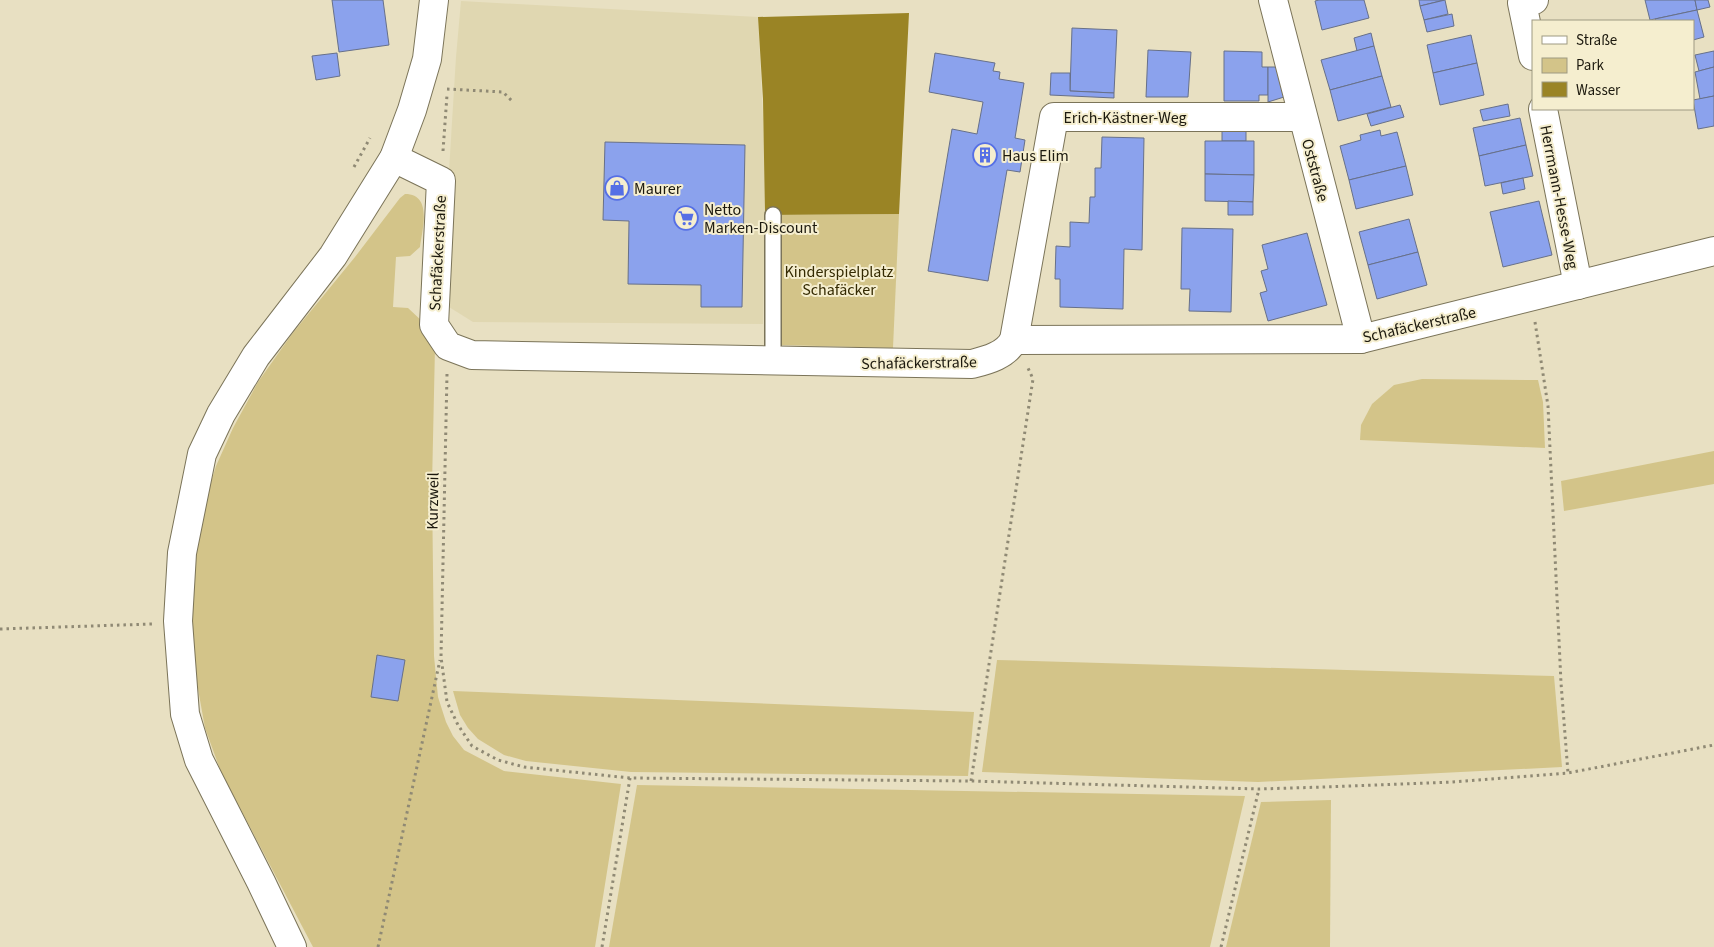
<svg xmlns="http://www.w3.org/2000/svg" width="1714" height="947" font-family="'Source Sans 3',sans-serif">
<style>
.built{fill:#e0d7b1}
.green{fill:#d3c489}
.water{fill:#9a8425}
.building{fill:#8ba2ed;stroke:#677089}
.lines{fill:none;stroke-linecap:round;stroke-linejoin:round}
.lane-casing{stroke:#7b7459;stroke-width:18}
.street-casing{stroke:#7b7459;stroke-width:30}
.secondary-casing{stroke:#7b7459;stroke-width:30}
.path{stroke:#8f8974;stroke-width:3;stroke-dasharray:2.5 4;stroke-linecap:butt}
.lane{stroke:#fff;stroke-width:15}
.street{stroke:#fff;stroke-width:28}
.secondary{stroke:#fff;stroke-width:28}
.labels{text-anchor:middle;stroke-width:4;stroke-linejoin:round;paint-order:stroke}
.street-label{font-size:16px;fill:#1c190e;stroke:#f5eecf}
.poi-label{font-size:16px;fill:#1c190e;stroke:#f5eecf;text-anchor:start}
.park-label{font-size:16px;fill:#342a02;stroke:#f5eecf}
</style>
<rect width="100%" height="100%" fill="#e8e0c2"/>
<path class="built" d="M461,1l297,16 7,142 -2,165 -290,-2 -32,-20 15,-245z"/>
<g class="green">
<path d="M405,194c28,0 17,36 15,53l-10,9 -14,1 -3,50 15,1 15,14 12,25 -3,138 2,171 4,41 8,25 7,14 11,14 40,21 117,13 -26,163h-282l-92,-175 -16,-44 -15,-84 4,-91 9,-46 13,-41 17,-38 25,-46 34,-48 63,-77 45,-59z"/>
<path d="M899,214l-6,134 -111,-3 -2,-130z"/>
<path d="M1422,379l116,1 5,22 2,46 -185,-8 1,-15 11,-21 22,-19z"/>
<path d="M1714,451v33l-150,27 -3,-30z"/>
<path d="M997,660l557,16 8,91 -304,15 -276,-10z"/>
<path d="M453,691l521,21 -6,64 -337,-4 -105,-11 -22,-6 -26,-16 -10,-11 -8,-13z"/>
<path d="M637,785l608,11 -35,151h-601z"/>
<path d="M1331,800l-1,147h-104l35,-145z"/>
</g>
<path class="water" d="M909,13l-10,201 -134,1 -2,-116 -5,-82z"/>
<g class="building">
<path d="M332,0h51l6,45 -50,7z"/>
<path d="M1319,0h45l5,18 -47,12 -7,-29z"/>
<path d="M1419,0h25l-24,6z"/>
<path d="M1445,0l3,14 -24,6 -4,-14z"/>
<path d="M1645,0h50l2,10 -47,10z"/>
<path d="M1695,0h13l2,7 -13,3z"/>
<path d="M1697,10l7,27 -11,3v-19h-37l-1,-2z"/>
<path d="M1452,14l2,12 -27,6 -3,-12z"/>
<path d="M1072,28l45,2 -3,63 -44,-2z"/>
<path d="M1371,33l3,13 -17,5 -3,-13z"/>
<path d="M1471,35l6,28 -44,10 -6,-28z"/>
<path d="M1374,46l8,30 -52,14 -9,-30z"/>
<path d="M1148,50l43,2 -3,45h-42z"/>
<path d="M1224,51l38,1v15h6v28h-9v6h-35z"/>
<path d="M1714,51v16l-15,4 -4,-16z"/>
<path d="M337,53l3,23 -24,4 -4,-24z"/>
<path d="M935,53l60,10 -2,8 7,1 -1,7 25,4 -9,55 10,2 -5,32 -13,-2 -19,111 -60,-10 24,-142 25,5 6,-32 -54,-10z"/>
<path d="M1477,63l7,32 -44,10 -7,-32z"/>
<path d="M1268,67h8l8,30 -16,5z"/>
<path d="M1714,67v29l-14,3 -5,-27z"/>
<path d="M1051,73h19v18l44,2v5l-64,-3z"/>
<path d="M1382,76l9,31 -53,14 -8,-31z"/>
<path d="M1714,96v30l-16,3 -5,-29z"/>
<path d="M1508,104l2,12 -27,5 -3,-11z"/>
<path d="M1400,105l4,12 -33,9 -4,-12z"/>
<path d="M1520,118l6,27 -47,11 -6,-28z"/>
<rect x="1222" y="129" width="24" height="12"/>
<path d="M1380,130l1,6 16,-4 9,34 -57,14 -9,-34 21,-6 -1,-5z"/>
<path d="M1102,137l42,1 -2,112 -18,-1 -1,60 -63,-2v-28h-5l1,-33 14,1v-25l19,1 1,-26h5v-29h6z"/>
<path d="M1205,141h49v34l-49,-1z"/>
<path d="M605,142l140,3 -3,162h-41v-22l-73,-1 1,-63 -26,-1z"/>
<path d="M1526,145l7,31 -48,10 -6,-30z"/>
<path d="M1406,166l7,29 -57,14 -7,-29z"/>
<path d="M1205,174l49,1 -1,27 -48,-1z"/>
<path d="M1523,178l2,11 -22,5 -2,-11z"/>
<path d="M1228,201l25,1v13h-25z"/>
<path d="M1539,201l13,54 -49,12 -13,-55z"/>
<path d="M1409,219l9,33 -50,13 -9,-33z"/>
<path d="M1182,228l51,1 -2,83 -42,-1 1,-22h-9z"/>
<path d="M1307,233l20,72 -59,16 -8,-28 7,-2 -6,-20 7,-2 -6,-24z"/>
<path d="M1418,252l9,33 -50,14 -9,-34z"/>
<path d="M377,655l28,5 -7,41 -27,-4z"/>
</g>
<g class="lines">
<g class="lane-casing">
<path id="lane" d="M773,361v-146"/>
</g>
<g class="street-casing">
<g id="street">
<path d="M1273,0l88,339"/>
<path d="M1533,56l-11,-53 12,-3"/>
<path d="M1543,109l35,176"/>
<path d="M394,158l47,23 -7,144 14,21 24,9 500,9c16,-4 34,-9 42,-24l347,-1 353,-88"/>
<path d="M1014,340l40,-223h248"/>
</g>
</g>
<g class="secondary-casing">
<path id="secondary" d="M292,947l-31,-65 -62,-122 -14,-46 -7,-93 4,-68 20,-99 19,-40 35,-58 77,-100 61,-98 18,-48 15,-51 7,-59"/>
</g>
<g class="path">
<path d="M447,89l56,3 9,9"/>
<path d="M443,151l4,-56"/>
<path d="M354,167l16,-29"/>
<path d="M1535,322l13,84 13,277 7,90"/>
<path d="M447,374l-6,283 6,45 11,23 14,21 26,14 26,7 106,11 341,3 288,8 65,-2 128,-5 116,-9 146,-28"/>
<path d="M0,629l152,-5"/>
<path d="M971,781l62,-402 -5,-11"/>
<path d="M378,947l62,-287"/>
<path d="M602,947l28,-169"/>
<path d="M1221,947l38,-158"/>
</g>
<use href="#lane" class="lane"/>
<use href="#street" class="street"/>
<use href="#secondary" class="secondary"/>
</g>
<defs>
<g id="building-ring" transform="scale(1.25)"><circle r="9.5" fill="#f5eecf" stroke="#556fe5" stroke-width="1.5"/><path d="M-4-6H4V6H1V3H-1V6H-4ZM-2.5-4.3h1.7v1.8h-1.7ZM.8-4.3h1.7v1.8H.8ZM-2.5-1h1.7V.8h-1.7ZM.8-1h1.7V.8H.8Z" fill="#556fe5"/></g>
<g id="shop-ring" transform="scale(1.25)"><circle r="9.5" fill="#f5eecf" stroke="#556fe5" stroke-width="1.5"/><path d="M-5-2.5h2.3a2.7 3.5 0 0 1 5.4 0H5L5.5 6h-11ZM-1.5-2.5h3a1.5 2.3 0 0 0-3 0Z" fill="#556fe5"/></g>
<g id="supermarket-ring" transform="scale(1.25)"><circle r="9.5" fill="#f5eecf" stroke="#556fe5" stroke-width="1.5"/><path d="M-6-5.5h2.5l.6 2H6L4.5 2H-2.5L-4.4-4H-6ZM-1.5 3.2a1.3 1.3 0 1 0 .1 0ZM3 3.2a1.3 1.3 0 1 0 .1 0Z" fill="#556fe5"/></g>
</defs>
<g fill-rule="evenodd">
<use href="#building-ring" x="985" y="155"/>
<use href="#shop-ring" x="617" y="188"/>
<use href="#supermarket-ring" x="686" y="218"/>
</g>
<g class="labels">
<g class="street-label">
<text x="1125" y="123">Erich-Kästner-Weg</text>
<text transform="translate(1316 170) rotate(75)" y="6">Oststraße</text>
<text transform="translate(1560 197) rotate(79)" y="6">Herrmann-Hesse-Weg</text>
<text transform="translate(437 253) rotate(-87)" y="6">Schafäckerstraße</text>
<text transform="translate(1419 324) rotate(-13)" y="6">Schafäckerstraße</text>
<text transform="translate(919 362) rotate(-1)" y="6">Schafäckerstraße</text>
<text transform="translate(432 501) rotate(-89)" y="6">Kurzweil</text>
</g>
<g class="poi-label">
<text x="1002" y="161">Haus Elim</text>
<text x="634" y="194">Maurer</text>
<text x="704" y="215">Netto<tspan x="704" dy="18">Marken-Discount</tspan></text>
</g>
<g class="park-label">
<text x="839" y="277">Kinderspielplatz<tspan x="839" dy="18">Schafäcker</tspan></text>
</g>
</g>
<rect x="1532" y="20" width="162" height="90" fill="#f5eecf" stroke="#9e9982"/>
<rect x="1542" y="36" width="25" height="8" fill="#ffffff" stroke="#9e9982"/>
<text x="1576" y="45" font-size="15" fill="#1c190e">Straße</text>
<rect x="1542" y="58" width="25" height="15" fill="#d3c489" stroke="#9e9982"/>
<text x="1576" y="70" font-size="15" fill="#1c190e">Park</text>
<rect x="1542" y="82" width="25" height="15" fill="#9a8425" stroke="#9e9982"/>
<text x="1576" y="95" font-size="15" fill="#1c190e">Wasser</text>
</svg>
